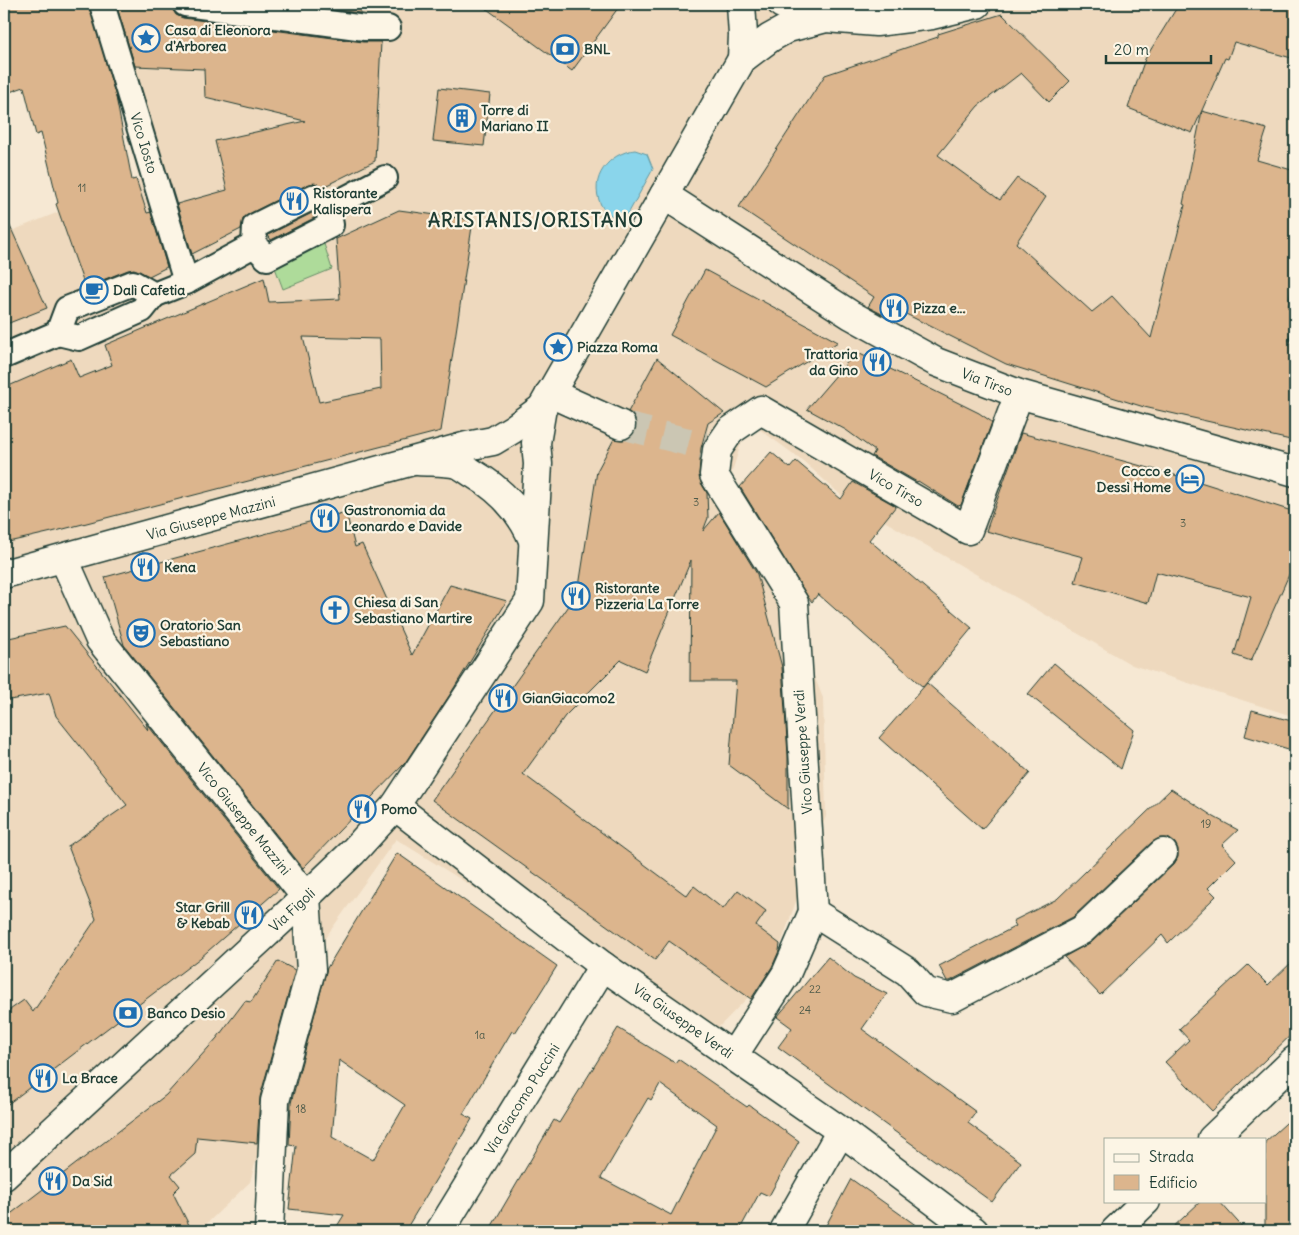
<svg xmlns="http://www.w3.org/2000/svg" width="1299" height="1235" font-family="Delius,sans-serif">
<style>
.built{fill:#eed9be}
.green{fill:#aedb9a;stroke:#668c67}
.water{fill:#8ad5eb;stroke:#5f98a2}
.building{fill:#dcb58d;stroke:#1f3d34;fill-rule:evenodd}
.lines{fill:none;stroke-linecap:round;stroke-linejoin:round}
.minor-tunnel{stroke:#cbc6b3;stroke-width:28;stroke-dasharray:28 14;stroke-linecap:butt}
.pedestrian-casing{stroke:#1f3d34;stroke-width:28}
.minor-casing{stroke:#1f3d34;stroke-width:31}
.tertiary-casing{stroke:#1f3d34;stroke-width:31}
.pedestrian{stroke:#fcf5e5;stroke-width:24}
.minor{stroke:#fcf5e5;stroke-width:28}
.tertiary{stroke:#fcf5e5;stroke-width:28}
.labels{text-anchor:middle;stroke-width:4.5;stroke-linejoin:round;paint-order:stroke}
.number-label{font-size:11px;fill:#4e5b4a}
.poi-label{font-size:14px;font-weight:bold;fill:#1f3d34;stroke:#fcf5e5;text-anchor:start}
.street-label{font-size:14px;fill:#1f3d34;stroke:#fcf5e5}
.district-label{font-size:19px;font-weight:bold;letter-spacing:1px;fill:#1f3d34;stroke:#fcf5e5}
</style>
<rect width="100%" height="100%" fill="#f6e8d3"/>
<filter id="ink" filterUnits="userSpaceOnUse"><feTurbulence type="fractalNoise" baseFrequency=".02" numOctaves="2"/><feDisplacementMap in="SourceGraphic" scale="10" xChannelSelector="R" yChannelSelector="G"/><feConvolveMatrix kernelMatrix="1 2 1 2 8 2 1 2 1" color-interpolation-filters="sRGB"/></filter>
<g filter="url(#ink)">
<path class="built" d="M93,4h1202v713l-163,-52 -289,-168 -41,-37 -54,-39 -17,54 13,64 39,61 40,98 3,118 -56,159 -59,60 -315,-196 -83,116 -63,227 -51,49h-195v-997l147,-59z"/>
<path class="green" d="M324,244l8,25 -49,20 -9,-24z"/>
<path class="water" d="M635,150l12,4 6,15 -25,45 -16,2c-4,-3 -9,-7 -11,-11 -13,-27 8,-52 34,-55z"/>
<g class="building">
<path d="M4,4h85l27,93 16,83 4,-1 11,34 4,-1 16,55 -18,9 -15,-7 -6,1 -43,17 -29,-83 2,-1 -17,-70 -5,2 -12,-48 -20,7z"/>
<path d="M116,4h56l1,6 3,5 7,3 180,24h18l-6,119 -52,26 -8,-4 -8,2 -58,29 -6,5 -2,10 -49,25 -15,-50 50,-14 -12,-49 90,-20 -100,-24 -1,-28 -69,-3z"/>
<path d="M287,4h74l-1,9z"/>
<path d="M480,4h141l-49,67z"/>
<path d="M1179,4h116v55l-61,-17 -6,17 -3,-1 -33,75 -64,-25 17,-49z"/>
<path d="M1002,14l68,67 -21,21 -28,-29 -43,33 -40,49 62,45 17,-22 29,19 -30,46 76,69 20,-16 39,42 34,-133 -2,-1 19,-93 65,18 -10,31 38,11v98l-7,39 7,2 -6,31 6,2v98l-151,-34 -138,-43 -112,-56 2,-3 -14,9 -14,-7 6,-10 -135,-90 86,-132 113,-38v-3z"/>
<path d="M439,88l51,6 -6,52 -51,-5z"/>
<path d="M399,210l74,10 -32,211 -389,101 -48,11v-155l67,-29 8,19 33,-13 -7,-20 159,-67 5,24 71,-3 -4,-60zM303,337l77,2 1,50 -62,13z"/>
<path d="M4,213l43,95 -43,17z"/>
<path d="M312,213l4,4 -45,23 -3,-5z"/>
<path d="M705,270l133,72 -72,45 -96,-52z"/>
<path d="M856,352l123,61 13,9 -31,83 -3,1 -40,-25 -1,1 -45,-26 3,-5 -29,-21 -39,-21z"/>
<path d="M657,358l67,55 -16,10 -7,25 -2,26 2,9 6,10 1,25 -5,13 16,-19 38,62 25,93 6,88v54l-59,-44 7,-84h-46l1,-121 -46,111 -24,-11 -56,56 -42,58 164,122 7,-10 29,23 15,-19 28,21 -10,15 24,18 -1,7 -7,16 -21,32 -82,-58 -14,19 -223,-160 146,-207 19,-122 17,-32 9,1 7,-3 5,-5 1,-9 -2,-7 -6,-4z"/>
<path d="M1021,433l179,49 95,30v49l-44,100 -17,-6 17,-58 -95,-25 -8,31 -73,-21 8,-25 -97,-26z"/>
<path d="M771,452l19,16 6,-7 45,38 12,-17 43,24 -27,34 103,88 -49,59 -105,-93 -6,8 -4,-5 -68,-110z"/>
<path d="M346,512l9,35 7,-3 50,111 38,-70 57,16 -56,92 -46,70 -102,105 -179,-223 -19,-68z"/>
<path d="M65,626l83,104 -2,-7 133,166 -79,69 -196,149v-93l20,-14 9,12 63,-93 -28,-73 59,-41 -71,-89 -7,-23 -45,8v-62z"/>
<path d="M1054,663l80,67 -13,39 -93,-75z"/>
<path d="M927,683l103,90 -48,56 -103,-91z"/>
<path d="M1252,710l43,12v29l-50,-15z"/>
<path d="M1171,789l43,28 24,13 -16,15 14,15 -28,28 8,8 -48,47 -6,-8 -62,60 -36,-38 29,-16 81,-77 4,-7v-8l-3,-6 -7,-5h-8l-8,4 -79,75 -123,64h-3l-8,-15 77,-40 -3,-5 44,-22z"/>
<path d="M397,853l160,113 -42,67 -3,-2 -49,83 9,5 -67,112h-71l10,-16 -55,-6 7,-63 -7,-1 2,-42 36,-135zM339,1060l66,45 -32,55 -41,-23z"/>
<path d="M828,957l26,21 33,16 -25,35 114,83 -8,11 53,39 -29,40 -214,-155 14,-19 -15,-11z"/>
<path d="M1295,959v72l-83,80 -47,-49 24,-22 -10,-11 69,-64 20,20z"/>
<path d="M278,961l17,9 -35,127 -3,46 -60,-6 -2,17 -24,21 9,11 -7,7 19,38h-188v-12l162,-124 51,-57 28,-37 6,1z"/>
<path d="M618,1028l57,35 3,-4 69,48 2,-2 50,36 -30,55 -9,-4 -21,39h-250l65,-111 5,3zM660,1084l57,41 -46,90 -70,-37 47,-80 3,2z"/>
<path d="M1295,1115v116h-30v-89z"/>
<path d="M851,1179l73,52h-101z"/>
<path d="M1201,1201h18l27,30h-77z"/>
</g>
<g class="lines">
<path class="minor-tunnel" d="M621,425l83,21"/>
<g class="pedestrian-casing">
<g id="pedestrian">
<path d="M102,4l84,278"/>
<path d="M185,4l180,24h23"/>
<path d="M254,245l1,-19 58,-29 15,11"/>
<path d="M58,333l21,5 63,-28 12,-15"/>
<path d="M4,356l54,-23 9,-24 66,-26 21,12 32,-13 68,-37 13,13 64,-33 -3,-17 57,-30"/>
</g>
</g>
<g class="minor-casing">
<g id="minor">
<path d="M741,4l2,31 -1,24"/>
<path d="M782,4l44,14"/>
<path d="M550,393l71,32"/>
<path d="M418,461c12,1 27,0 39,3 6,2 12,7 17,10 27,16 47,37 59,66"/>
<path d="M64,559l36,81 206,257 5,73 -36,131 -6,130"/>
<path d="M395,806l208,160 238,165 133,100"/>
<path d="M813,912l95,60 18,20 26,6 130,-68 81,-77"/>
<path d="M733,1056l53,-82 27,-62 -19,-309 -80,-128 3,-25 13,-19 31,-21 207,120 51,-136"/>
<path d="M1212,1139l83,-79"/>
<path d="M4,1176l302,-279 46,-44 43,-47 135,-205 8,-137 -2,-21 6,-35"/>
<path d="M440,1231l163,-265"/>
<path d="M784,1231l57,-100"/>
<path d="M1115,1231l31,-30"/>
</g>
</g>
<g class="tertiary-casing">
<g id="tertiary">
<path d="M664,195l187,120 85,47 83,32 276,78"/>
<path d="M4,574l463,-128 26,-5 20,-12 29,-21 200,-349 28,-21 18,-10 38,-10 50,4 56,-7 45,-11"/>
</g>
</g>
<use href="#pedestrian" class="pedestrian"/>
<use href="#minor" class="minor"/>
<use href="#tertiary" class="tertiary"/>
</g>
</g>
<defs>
<g id="sight-ring" transform="scale(1.4375)"><circle r="9.5" fill="#fcf5e5" stroke="#1f6fb2" stroke-width="1.5"/><path d="M0-6L1.8-2.2L6-1.7L2.9 1.2L3.7 5.4L0 3.3L-3.7 5.4L-2.9 1.2L-6-1.7L-1.8-2.2Z" fill="#1f6fb2"/></g>
<g id="bank-ring" transform="scale(1.4375)"><circle r="9.5" fill="#fcf5e5" stroke="#1f6fb2" stroke-width="1.5"/><path d="M-6-4H6V4H-6ZM0-2.3a2.3 2.3 0 1 0 0 4.6a2.3 2.3 0 1 0 0-4.6Z" fill="#1f6fb2"/></g>
<g id="building-ring" transform="scale(1.4375)"><circle r="9.5" fill="#fcf5e5" stroke="#1f6fb2" stroke-width="1.5"/><path d="M-4-6H4V6H1V3H-1V6H-4ZM-2.5-4.3h1.7v1.8h-1.7ZM.8-4.3h1.7v1.8H.8ZM-2.5-1h1.7V.8h-1.7ZM.8-1h1.7V.8H.8Z" fill="#1f6fb2"/></g>
<g id="restaurant-ring" transform="scale(1.4375)"><circle r="9.5" fill="#fcf5e5" stroke="#1f6fb2" stroke-width="1.5"/><path d="M-5-6h1v4h1v-4h1v4h1v-4h1v5L-1.5 .5V6h-2V.5L-5-1ZM5-6V6H3V1.5H1.5Q1.5-4 5-6Z" fill="#1f6fb2"/></g>
<g id="cafe-ring" transform="scale(1.4375)"><circle r="9.5" fill="#fcf5e5" stroke="#1f6fb2" stroke-width="1.5"/><path d="M-5.5-4.5H6V0H3Q3 3.5 0 3.5H-2.5Q-5.5 3.5-5.5 0ZM3-3.2v2h1.7v-2ZM-6 4.5H4V6H-6Z" fill="#1f6fb2"/></g>
<g id="hotel-ring" transform="scale(1.4375)"><circle r="9.5" fill="#fcf5e5" stroke="#1f6fb2" stroke-width="1.5"/><path d="M-6-4.5h1.5V1H6V5H4.5V3h-9V5H-6ZM-4 0a1.8 1.8 0 1 1 3.6 0ZM.5 0V-2.5h3Q6-2.5 6 0Z" fill="#1f6fb2"/></g>
<g id="church-ring" transform="scale(1.4375)"><circle r="9.5" fill="#fcf5e5" stroke="#1f6fb2" stroke-width="1.5"/><path d="M-1.2-6h2.4v3.5h3.3v2.4h-3.3V6h-2.4V-.1h-3.3v-2.4h3.3Z" fill="#1f6fb2"/></g>
<g id="theatre-ring" transform="scale(1.4375)"><circle r="9.5" fill="#fcf5e5" stroke="#1f6fb2" stroke-width="1.5"/><path d="M-5-5.5Q0-4 5-5.5V0Q5 5 0 6Q-5 5-5 0ZM-3.3-2.5H-1v1.5H-3.3ZM1-2.5H3.3v1.5H1ZM-2.8 1Q0 5.5 2.8 1Z" fill="#1f6fb2"/></g>
</defs>
<g fill-rule="evenodd">
<use href="#sight-ring" x="146" y="38"/>
<use href="#bank-ring" x="565" y="49"/>
<use href="#building-ring" x="462" y="118"/>
<use href="#restaurant-ring" x="294" y="201"/>
<use href="#cafe-ring" x="94" y="290"/>
<use href="#restaurant-ring" x="894" y="308"/>
<use href="#sight-ring" x="558" y="347"/>
<use href="#restaurant-ring" x="877" y="362"/>
<use href="#hotel-ring" x="1190" y="479"/>
<use href="#restaurant-ring" x="325" y="518"/>
<use href="#restaurant-ring" x="145" y="567"/>
<use href="#restaurant-ring" x="576" y="596"/>
<use href="#church-ring" x="335" y="610"/>
<use href="#theatre-ring" x="141" y="633"/>
<use href="#restaurant-ring" x="503" y="698"/>
<use href="#restaurant-ring" x="362" y="809"/>
<use href="#restaurant-ring" x="249" y="915"/>
<use href="#bank-ring" x="128" y="1013"/>
<use href="#restaurant-ring" x="43" y="1078"/>
<use href="#restaurant-ring" x="53" y="1181"/>
</g>
<g class="labels">
<g class="number-label">
<text x="82" y="192">11</text>
<text x="696" y="506">3</text>
<text x="1183" y="527">3</text>
<text x="1206" y="828">19</text>
<text x="815" y="993">22</text>
<text x="805" y="1014">24</text>
<text x="480" y="1039">1a</text>
<text x="301" y="1113">18</text>
</g>
<g class="poi-label">
<text x="165" y="35">Casa di Eleonora<tspan x="165" dy="16">d'Arborea</tspan></text>
<text x="584" y="54">BNL</text>
<text x="481" y="115">Torre di<tspan x="481" dy="16">Mariano II</tspan></text>
<text x="313" y="198">Ristorante<tspan x="313" dy="16">Kalispera</tspan></text>
<text x="113" y="295">Dalì Cafetia</text>
<text x="913" y="313">Pizza e...</text>
<text x="577" y="352">Piazza Roma</text>
<text x="858" y="359" text-anchor="end">Trattoria<tspan x="858" dy="16">da Gino</tspan></text>
<text x="1171" y="476" text-anchor="end">Cocco e<tspan x="1171" dy="16">Dessì Home</tspan></text>
<text x="344" y="515">Gastronomia da<tspan x="344" dy="16">Leonardo e Davide</tspan></text>
<text x="164" y="572">Kena</text>
<text x="595" y="593">Ristorante<tspan x="595" dy="16">Pizzeria La Torre</tspan></text>
<text x="354" y="607">Chiesa di San<tspan x="354" dy="16">Sebastiano Martire</tspan></text>
<text x="160" y="630">Oratorio San<tspan x="160" dy="16">Sebastiano</tspan></text>
<text x="522" y="703">GianGiacomo2</text>
<text x="381" y="814">Pomo</text>
<text x="230" y="912" text-anchor="end">Star Grill<tspan x="230" dy="16">&amp; Kebab</tspan></text>
<text x="147" y="1018">Banco Desio</text>
<text x="62" y="1083">La Brace</text>
<text x="72" y="1186">Da Sid</text>
</g>
<g class="street-label">
<text transform="translate(144 143) rotate(73)" y="5">Vico Iosto</text>
<text transform="translate(987 382) rotate(21)" y="5">Via Tirso</text>
<text transform="translate(896 488) rotate(30)" y="5">Vico Tirso</text>
<text transform="translate(211 518) rotate(-15)" y="5">Via Giuseppe Mazzini</text>
<text transform="translate(803 752) rotate(-94)" y="5">Vico Giuseppe Verdi</text>
<text transform="translate(244 819) rotate(51)" y="5">Vico Giuseppe Mazzini</text>
<text transform="translate(292 910) rotate(-43)" y="5">Via Figoli</text>
<text transform="translate(683 1021) rotate(35)" y="5">Via Giuseppe Verdi</text>
<text transform="translate(522 1099) rotate(-58)" y="5">Via Giacomo Puccini</text>
</g>
<g class="district-label">
<text x="536" y="227">ARISTANIS/ORISTANO</text>
</g>
</g>
<rect width="1299" height="1235" fill="none" stroke="#fcf5e5" stroke-width="20"/>
<rect x="10" y="10" width="1279" height="1215" fill="none" stroke="#1f3d34" stroke-width="2" filter="url(#ink)"/>
<rect x="1104" y="1138" width="162" height="65" fill="#fcf5e5" stroke="#a4ab9e"/>
<rect x="1114" y="1154" width="25" height="8" fill="#fcf5e5" stroke="#a4ab9e"/>
<text x="1149" y="1162" font-size="15" fill="#1f3d34">Strada</text>
<rect x="1114" y="1175" width="25" height="15" fill="#dcb58d" stroke="#a4ab9e"/>
<text x="1149" y="1188" font-size="15" fill="#1f3d34">Edificio</text>
<path d="M1106 55v8h105v-8" fill="none" stroke="#1f3d34" stroke-width="2.5"/>
<text x="1114" y="55" font-size="15" fill="#1f3d34" stroke="#fcf5e5" stroke-width="4" paint-order="stroke">20 m</text>
</svg>
